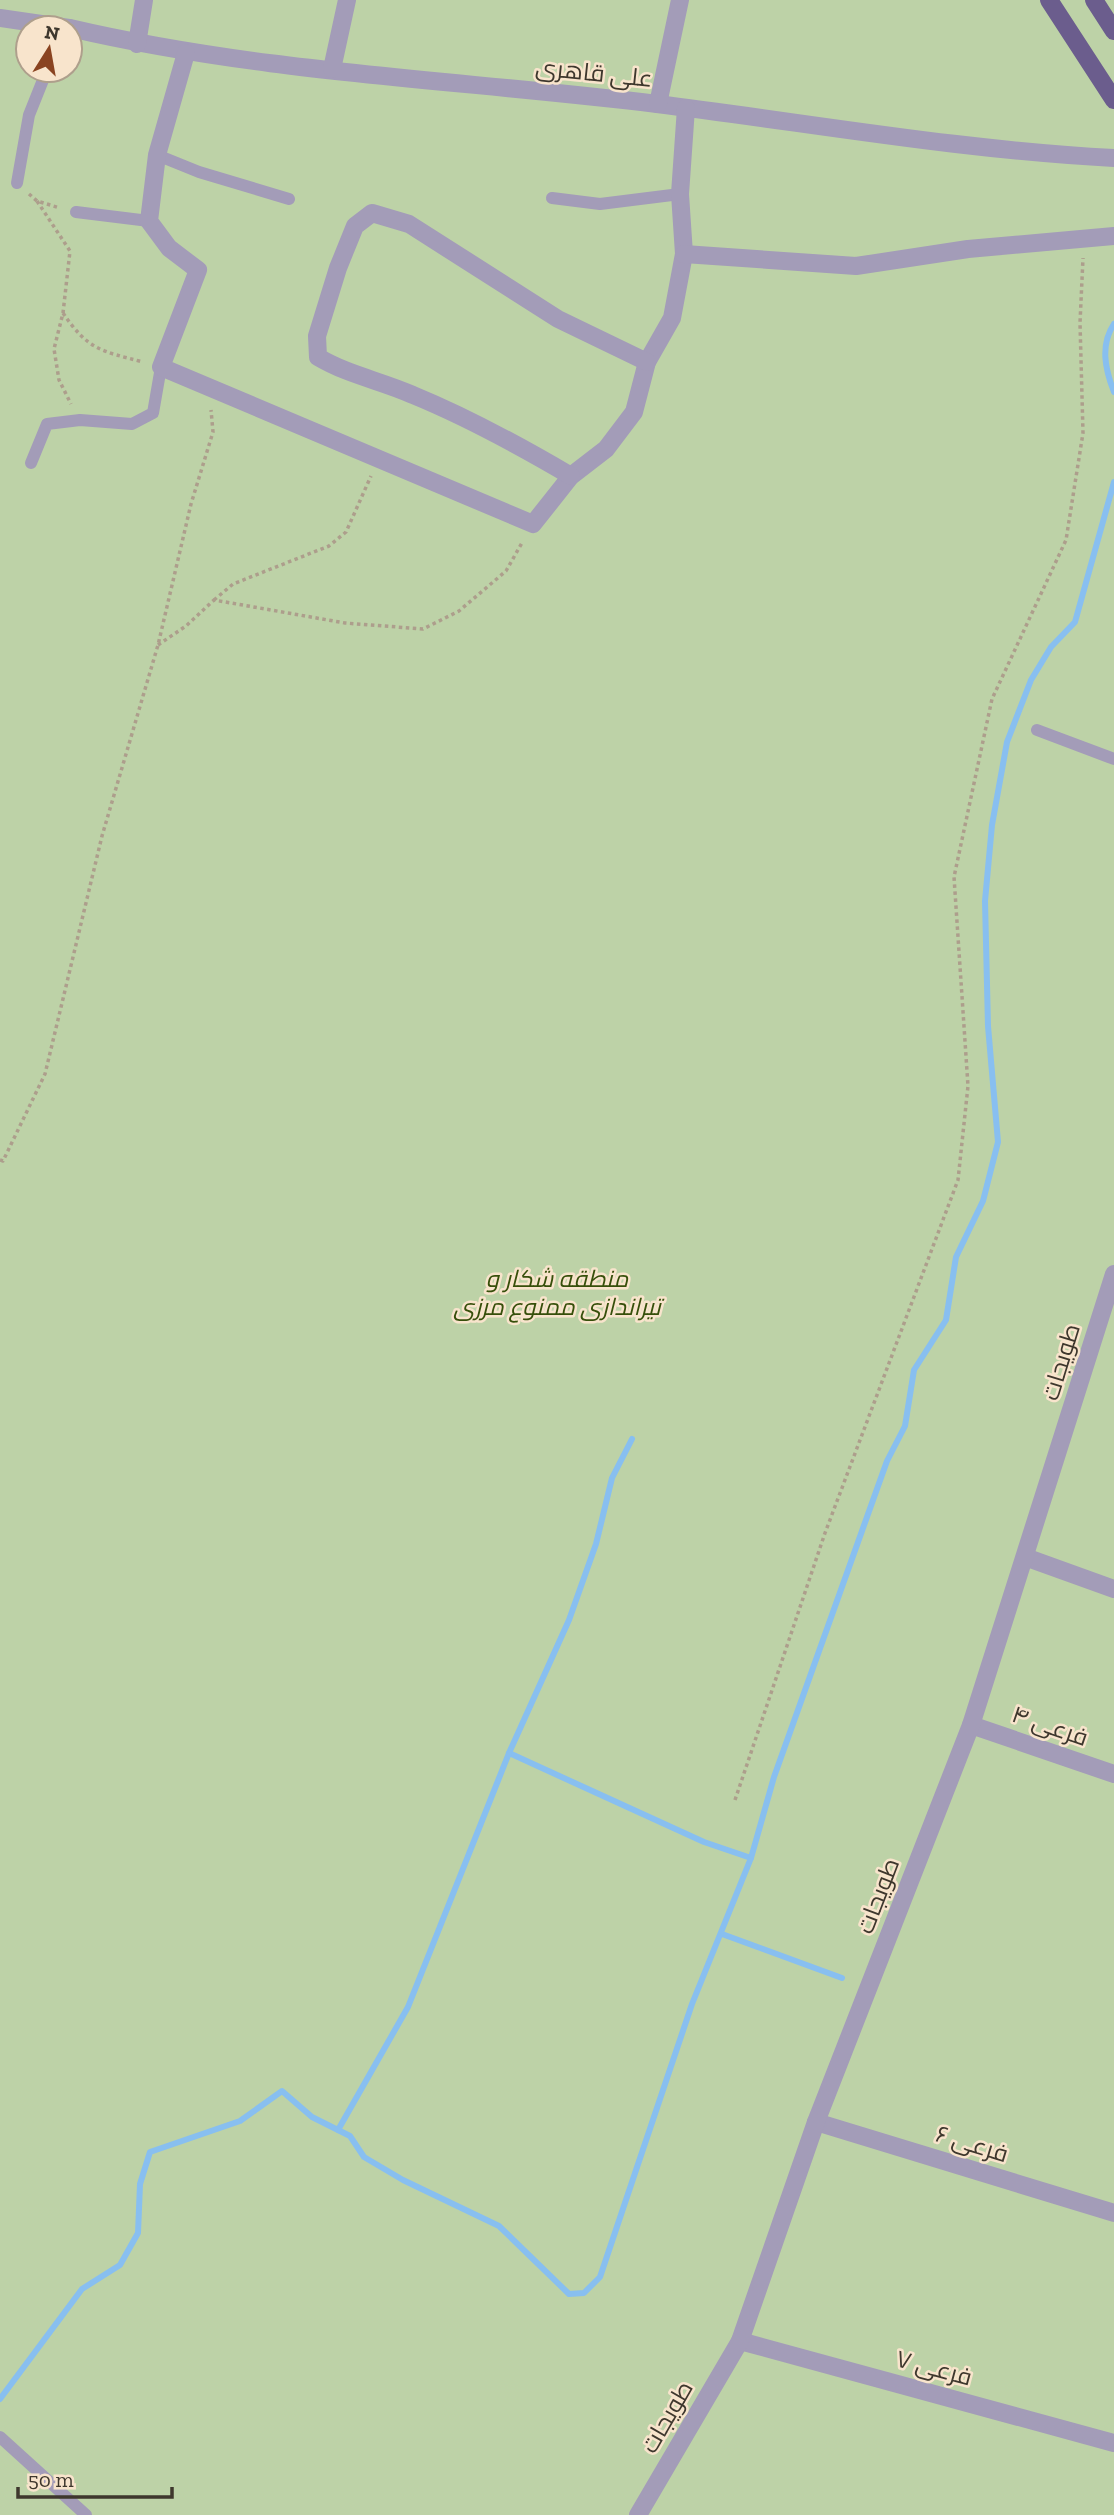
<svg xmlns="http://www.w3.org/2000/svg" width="1114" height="2515" font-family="'Zilla Slab',Cairo,serif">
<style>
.green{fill:#bdd2a7;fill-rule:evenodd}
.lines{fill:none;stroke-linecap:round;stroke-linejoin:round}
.stream{stroke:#88bff0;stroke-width:6}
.path{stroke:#ad9e8c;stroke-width:3.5;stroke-dasharray:3.5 3.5;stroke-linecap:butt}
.lane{stroke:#a39cb8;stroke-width:12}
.street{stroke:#a39cb8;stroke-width:18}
.primary{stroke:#6b5d8d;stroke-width:18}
.labels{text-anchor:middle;stroke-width:5;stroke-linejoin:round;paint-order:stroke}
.street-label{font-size:24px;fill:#3e372d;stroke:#f8e4cc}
.park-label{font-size:24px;font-style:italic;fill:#364f0a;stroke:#f8e4cc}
</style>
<rect width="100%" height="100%" fill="#f8e4cc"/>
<path class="green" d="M0,0h1114v2515h-1114zM28,28h42v42h-42z"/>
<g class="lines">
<g class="stream">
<path d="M1114,324c-14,21 -9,45 0,68"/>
<path d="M632,1439l-20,39 -16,66 -27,76 -60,133 195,89 47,16"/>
<path d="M722,1934l120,44"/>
<path d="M338,2130l70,-123 101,-254"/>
<path d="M0,2399l82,-110 38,-24 18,-32 2,-49 10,-32 90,-31 42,-30 30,26 38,19 14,21 39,23 96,46 70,68 15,-1 16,-16 92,-273 59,-146 23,-81 113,-316 18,-35 9,-56 32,-50 10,-63 27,-56 15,-59 -10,-116 -3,-125 7,-76 15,-83 24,-62 20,-33 24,-25 39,-140"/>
</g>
<g class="path">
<path d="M29,194l8,7 23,7"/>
<path d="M37,201l33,50 -7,62 -9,36 5,31 12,24"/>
<path d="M63,313c25,37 38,38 80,49"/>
<path d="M214,600l19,-16 96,-38 17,-14 25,-56"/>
<path d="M158,645l28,-19 28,-26 131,23 78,6 36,-18 47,-40 17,-30"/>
<path d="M0,1160l3,1 42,-87 57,-238 56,-191 33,-141 22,-72 -2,-22"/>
<path d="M735,1800l90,-267 133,-353 10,-94 -14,-209 38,-178 74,-159 17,-107 -3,-110 3,-65"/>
</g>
<g class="lane">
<path d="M157,155l42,17 90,27"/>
<path d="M17,183l12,-68 18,-45"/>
<path d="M552,198l48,6 80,-10"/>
<path d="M76,212l73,9"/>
<path d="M31,463l16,-39 33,-4 52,4 21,-11 8,-46"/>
<path d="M1037,730l77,29"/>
<path d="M0,2437l86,78"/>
</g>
<g class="street">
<path d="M0,18l69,10"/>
<path d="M70,28c192,45 392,52 587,76 153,19 303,46 457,54"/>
<path d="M137,44l7,-44"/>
<path d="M186,53l-29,102 -8,66 20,27 29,22 -37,97 372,157 38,-48 35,-27 28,-37 13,-50 25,-44 12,-64 -4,-60 6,-86"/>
<path d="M332,69l15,-69"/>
<path d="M658,104l22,-104"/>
<path d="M684,254l172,12 112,-17 146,-13"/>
<path d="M571,476c-51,-30 -102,-58 -158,-81 -31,-14 -65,-20 -95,-38l-1,-21 21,-68 17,-42 17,-13 37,11 149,95 89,43"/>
<path d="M1025,1557l89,32"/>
<path d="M971,1725l143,49"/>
<path d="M816,2122l298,91"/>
<path d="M740,2341l374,102"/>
<path d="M638,2515l102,-174 76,-219 155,-397 143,-451"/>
</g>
<g class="primary">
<path d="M1049,0l65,100"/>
<path d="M1094,0l20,31"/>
</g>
</g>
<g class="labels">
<g class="street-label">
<text transform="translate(594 73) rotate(6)" y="8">علی قاهری</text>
<text transform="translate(1061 1362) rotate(-73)" y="8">طویجات</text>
<text transform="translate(1050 1726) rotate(19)" y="8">فرعی ۴</text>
<text transform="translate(878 1896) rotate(-69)" y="8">طویجات</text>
<text transform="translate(972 2144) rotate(17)" y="8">فرعی ۶</text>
<text transform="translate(934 2368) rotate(15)" y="8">فرعی ۷</text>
<text transform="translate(667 2417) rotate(-60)" y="8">طویجات</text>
</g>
<g class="park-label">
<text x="557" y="1287">منطقه شکار و<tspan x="557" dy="28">تیراندازی ممنوع مرزی</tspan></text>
</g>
</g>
<g transform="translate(49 49) rotate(11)"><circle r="33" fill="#f8e4cc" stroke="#ae9f8c" stroke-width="2"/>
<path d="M0-5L12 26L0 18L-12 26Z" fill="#8a4320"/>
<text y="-10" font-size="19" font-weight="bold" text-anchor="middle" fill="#3e372d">N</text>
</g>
<path d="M18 2487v10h154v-10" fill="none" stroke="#3e372d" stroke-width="3.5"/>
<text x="28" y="2487" font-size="21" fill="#3e372d" stroke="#f8e4cc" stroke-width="5" paint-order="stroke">50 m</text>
</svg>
